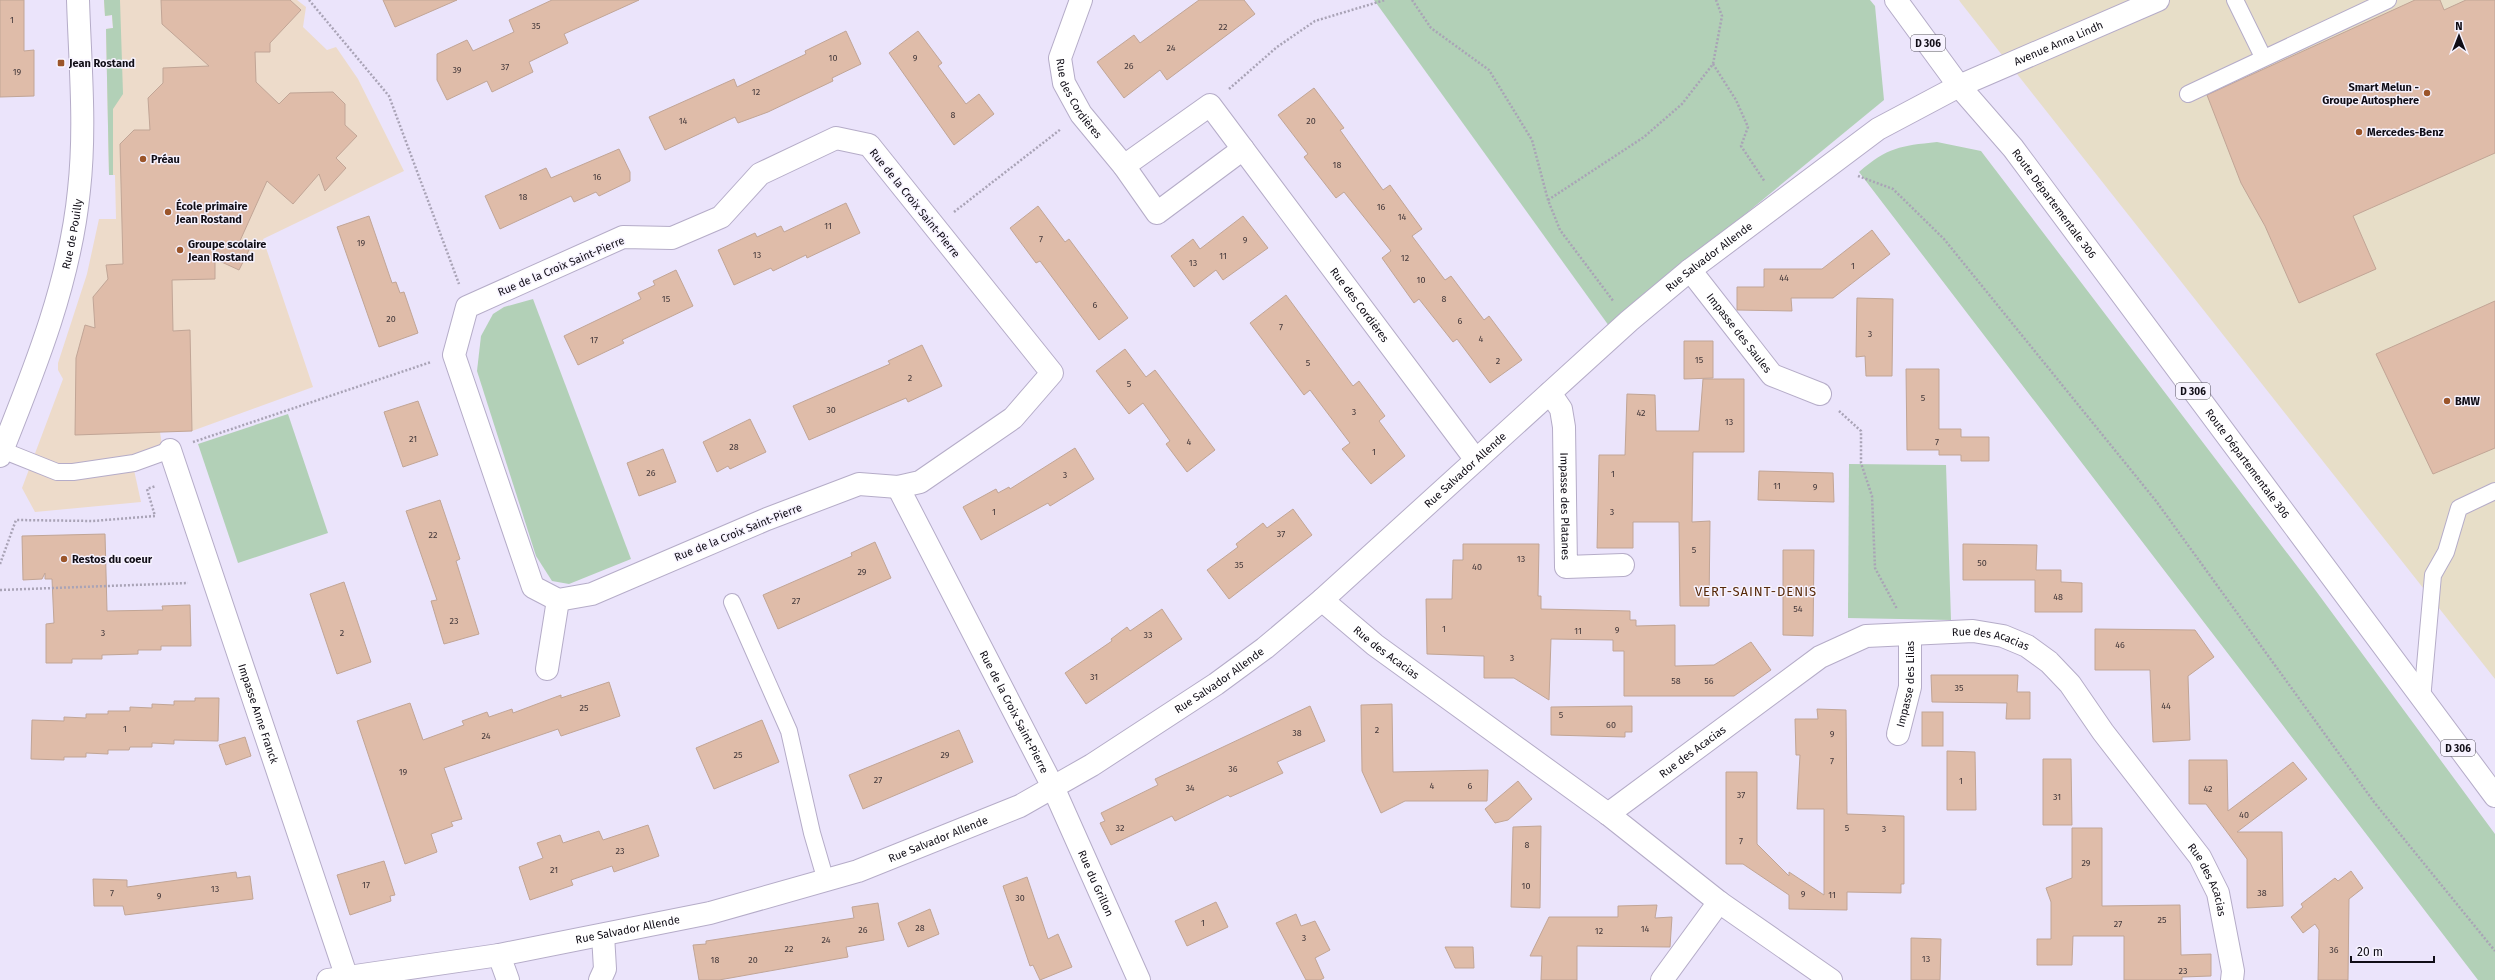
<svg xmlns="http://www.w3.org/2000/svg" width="2495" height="980" font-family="'Fira Sans',sans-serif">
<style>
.industrial{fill:#e7dec8}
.education{fill:#eddbca}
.green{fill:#b2d0b7}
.building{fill:#dfbca9;stroke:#c1a596}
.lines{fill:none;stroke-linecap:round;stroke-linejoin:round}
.lane-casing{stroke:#b5acc8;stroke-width:18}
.street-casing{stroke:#b5acc8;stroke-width:24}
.secondary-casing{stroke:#b5acc8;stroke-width:24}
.primary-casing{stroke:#b5acc8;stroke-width:24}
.path{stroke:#a9a3b6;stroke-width:2.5;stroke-dasharray:2 2;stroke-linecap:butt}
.lane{stroke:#fff;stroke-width:16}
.street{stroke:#fff;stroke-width:22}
.secondary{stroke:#fff;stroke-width:22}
.primary{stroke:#fff;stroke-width:22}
.poi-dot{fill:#9b552a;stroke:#f7f3ff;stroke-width:1.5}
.labels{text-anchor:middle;stroke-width:3;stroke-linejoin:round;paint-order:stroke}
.number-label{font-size:9px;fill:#44393b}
.shield{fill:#f7f3ff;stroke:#55525c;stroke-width:1}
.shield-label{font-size:10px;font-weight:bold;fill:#100d16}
.street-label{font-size:11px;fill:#100d16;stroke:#f7f3ff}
.poi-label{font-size:11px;font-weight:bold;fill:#100d16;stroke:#f7f3ff;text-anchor:start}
.quarter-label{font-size:13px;letter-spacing:1px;fill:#562808;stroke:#f7f3ff}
</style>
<rect width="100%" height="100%" fill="#ebe4fb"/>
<path class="industrial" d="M1959,0h536v679l-534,-676z"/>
<path class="education" d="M104,0h193l9,7 -3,20 24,23 9,-3 22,32 46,92 -141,68 50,148 -121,44 -32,1 4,27 -30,11 7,32 -106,10 -13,-24 41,-109 -5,-9v-7l29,-89 12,-55h17l-1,-44h-6l-3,-146 7,-1 -1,-13 -7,1z"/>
<g class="green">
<path d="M104,0h16l3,94 -10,15v66h-4l-3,-146 7,-1 -1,-13 -7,1z"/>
<path d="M1374,0h496l5,6 9,94 -275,226z"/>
<path d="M1937,142l44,9 335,440 179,243v146h-17l-619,-808c29,-25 41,-26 78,-30z"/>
<path d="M533,299l98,260 -62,25 -17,-3 -16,-25 -59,-185 4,-35 12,-22 11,-7z"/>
<path d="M288,414l40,119 -90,30 -40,-119z"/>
<path d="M1849,464l97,1 5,155 -103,-2z"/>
</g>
<g class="building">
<path d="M0,0h24v51l10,-1v46l-34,1z"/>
<path d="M161,0h129l11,10 -31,33v9h-15l1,30 23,22 11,-11 43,-1 12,12v21l12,11 -21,22 10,10 -21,23 -6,-17 -26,30 -26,-23 -28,62 11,5 -11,22 -24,-11v20l-43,1 1,51 17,-1 2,101 -117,4 1,-77 9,-33 10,3 -2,-31 15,-18 -2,-14 17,-1 -3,-120 14,-14h16l-2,-32 15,-15v-15l46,-2 -47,-42z"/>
<path d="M383,0h74l-62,27z"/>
<path d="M552,0h87l-75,34 4,9 -39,19 4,10 -41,20 -5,-11 -40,19 -10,-20v-26l30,-14 6,11 41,-19 -5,-12z"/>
<path d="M1199,0h45l11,14 -88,66 -7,-10 -36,28 -27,-36 37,-27 6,8z"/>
<path d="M2415,0h25l4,10 22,-10h29v153l-142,63 23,53 -77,34 -34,-77 -24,-43 -34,-88z"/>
<path d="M846,31l15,33 -29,14 1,3 -65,31 -30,11 -3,-6 -70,33 -16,-33 85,-38 3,8 69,-33 -1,-3z"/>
<path d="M918,31l24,32 -4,3 28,38 13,-10 15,20 -40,31 -65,-92z"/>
<path d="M1314,88l30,40 -4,2 43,60 7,-5 32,44 -10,7 33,44 6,-4 33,44 5,-4 33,44 -32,23 -33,-44 -4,3 -34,-43 -5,4 -32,-45 9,-7 -47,-59 -8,6 -32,-41 4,-3 -30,-39z"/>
<path d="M619,149l11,23v9l-31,15 -3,-4 -22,10 -3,-6 -71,33 -15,-33 61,-28 5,10z"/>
<path d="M846,203l14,30 -53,25 -1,-3 -33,16 -2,-3 -37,17 -16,-35 37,-17 2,4 24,-11 3,6z"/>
<path d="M1038,206l27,36 4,-3 59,79 -29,22 -59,-79 -4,2 -26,-35z"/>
<path d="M369,216l23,67 4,-1 4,11 4,-1 14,41 -39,14 -42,-120z"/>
<path d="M1243,216l25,32 -45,32 -7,-10 -22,17 -23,-31 22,-17 7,10z"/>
<path d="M1872,230l18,24 -57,44h-42l1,13 -55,-1v-23h27v-18h58z"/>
<path d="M676,270l17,36 -71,34 2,3 -46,22 -14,-29 77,-37 -3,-6 17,-8 -2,-4z"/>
<path d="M1286,295l67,91 6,-5 26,35 -6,5 26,35 -34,28 -29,-35 8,-6 -40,-53 -6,5 -54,-72z"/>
<path d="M1857,298l36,1 -1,77h-26l-1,-20 -9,1z"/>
<path d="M2495,301v147l-62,26 -57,-120z"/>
<path d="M1684,341h29v37l-29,1z"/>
<path d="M922,345l20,41 -34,16 -2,-4 -97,42 -16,-34 97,-42 -2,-3z"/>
<path d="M1125,349l21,28 9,-7 60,80 -28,22 -21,-28 4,-3 -27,-38 -14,11 -33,-43z"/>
<path d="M1906,369h33v60h22v8h28v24h-28v-6h-22v-5h-32z"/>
<path d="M1703,379h41v73h-51l-1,70 18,-1 -1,85h-29l-1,-84h-46v26h-36l2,-93h26l2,-61 28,1 1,36h43z"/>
<path d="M418,401l20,54 -35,12 -19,-55z"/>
<path d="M750,419l16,33 -36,17 -2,-3 -11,6 -14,-30z"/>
<path d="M1075,448l19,31 -44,27 -2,-3 -67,37 -18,-33 33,-18 2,4 11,-6 1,2z"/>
<path d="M663,449l13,33 -37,14 -12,-33z"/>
<path d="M1759,471l74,2 1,29 -76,-2z"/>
<path d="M440,500l20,59 -4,2 23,73 -35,10 -13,-43 6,-1 -31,-89z"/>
<path d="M1293,509l19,26 -83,64 -22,-29 31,-23 -2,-3 27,-21 4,5z"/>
<path d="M105,534l2,77 56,-1 -1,-4 28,-1 1,41h-30v4h-23v4l-36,1v4h-30v4h-26v-39l8,-1 -2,-44h-7v-6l-3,6 -19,1 -1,-44z"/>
<path d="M875,542l16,36 -113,51 -15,-34 89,-39 -1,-3z"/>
<path d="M1463,544h76l-1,52h3v13l89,2v9h6v6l39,-1v41l39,-1 37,-23 20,28 -37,26h-110v-45h-11v-11l-62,-1 -2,61 -35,-22h-30v-22l-57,-2 -1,-55h26l1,-39h10z"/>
<path d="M1963,544l74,1 -1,25h25v12l21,1v29h-47v-32h-72z"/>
<path d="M1783,550h31l-1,86 -30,-1z"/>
<path d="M344,582l27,80 -34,12 -27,-80z"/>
<path d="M1162,609l20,30 -96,65 -21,-31 47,-32 -1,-2 16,-12 3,4z"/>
<path d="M2095,629l100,1 19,27 -26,19 2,64 -37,2 -3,-72h-55z"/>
<path d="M1931,675h87l-1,17h13v27h-24l1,-16 -75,-1z"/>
<path d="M609,682l11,34 -59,20 -3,-7 -114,39 18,51 -11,3 2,4 -22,8 6,18 -32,12 -48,-143 53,-18 13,37 41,-15 -2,-4 25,-9 2,5 23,-8 1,4 48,-18v3z"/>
<path d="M195,698h24l-1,43 -44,-1v4l-22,-1v4h-22l-1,3h-21v4l-22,-1v4h-22v3l-33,-1 1,-39 32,1v-4l22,1v-4h22v-3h22v-4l22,1v-4l22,1v-4h21z"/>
<path d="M1392,704l1,68 95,-2 -1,31h-82l-24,12 -19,-42 -1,-66z"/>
<path d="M1310,706l15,35 -48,21 6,11 -53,24 -2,-2 -53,26 -3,-5 -61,29 -11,-22 5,-2 -4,-8 57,-28 -3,-6z"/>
<path d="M1632,706v26h-7v5l-74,-2v-28z"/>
<path d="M1817,709l29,1 1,104 57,2v68h-3v9l-54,-1v18l-58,-1v-14l-46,-31h-17v-92h31v72l32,32v-4l35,23v-86h-27l3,-54h-4l-1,-36h23z"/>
<rect x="1922" y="712" width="21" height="34"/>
<path d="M762,720l17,42 -65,27 -18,-41z"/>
<path d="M959,730l14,32 -110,47 -14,-34z"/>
<path d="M245,737l6,19 -25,9 -7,-20z"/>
<path d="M1947,751l28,1 1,58h-29z"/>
<path d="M2043,759h28l1,66h-29z"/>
<path d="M2189,760h38l1,51 65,-49 14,17 -70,53h45l1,74 -36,2v-49l-41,-55h-17z"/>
<path d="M1518,781l14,18 -24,21 -13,3 -10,-14z"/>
<path d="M648,825l11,31 -45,16 -2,-6 -41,14 2,5 -43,15 -11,-33 24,-9 -6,-15 23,-8 3,8 36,-12 4,9z"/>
<path d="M1541,826l-1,82 -29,-1 2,-80z"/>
<path d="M2072,828h30v78l78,-1 1,50 30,-1v22l-29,1v3h-58v-44h-51l-1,29h-35v-26h14v-37l-5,-14 26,-10z"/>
<path d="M384,861l11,34 -5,1 1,5 -41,14 -13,-40z"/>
<path d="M2351,871l12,17 -14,11 -1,81h-30l1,-50 -4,-6 -12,9 -12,-16 12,-10 -2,-3 34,-26 3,3z"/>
<path d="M236,872l1,6 13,-2 3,23 -128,16 -2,-9h-29l-1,-27 34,1v7z"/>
<path d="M1027,877l21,62 10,-5 14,33 -32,13 -7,-15 -3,1 -27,-80z"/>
<path d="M1216,902l12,25 -41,19 -12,-25z"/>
<path d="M878,903l6,37 -38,7 2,10 -129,23h-20l-6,-35 13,-1v-3l148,-23 -2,-11z"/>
<path d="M1657,905l-2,13 17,-1 -2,30 -93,-1v34h-36l1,-24h-12l19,-39h69v-11z"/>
<path d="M930,909l9,25 -31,13 -10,-24z"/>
<path d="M1296,914l5,12 14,-5 15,29 -15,8 9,20 -4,2h-14l-30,-57z"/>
<path d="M1911,938l30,1 -1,41h-29z"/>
<path d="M1445,947h28l1,21h-19z"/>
</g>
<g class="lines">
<g class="lane-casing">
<g id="lane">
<path d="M2235,0l28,57"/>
<path d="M2188,94l200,-94"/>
<path d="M2,450l55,22h16l61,-9 36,-13"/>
<path d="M732,602l57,129 23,102 14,48"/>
<path d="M2422,700l11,-125 13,-23 13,-44 36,-17"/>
</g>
</g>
<g class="street-casing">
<g id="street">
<path id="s1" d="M1081,0l-21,58 4,25 17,31 43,52 33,47 86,-64"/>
<path d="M836,138l33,7 183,228 -39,45 -93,64 -22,5 -39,-3 -92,35 -175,75 -34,6 -25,-13 -79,-232 13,-48 156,-70 49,1 49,-21 39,-43z"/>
<path id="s2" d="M1124,166l86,-61 266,355"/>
<path id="s3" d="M1690,270l82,105 48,19"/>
<path id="s4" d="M1550,393l11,16 3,18 2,140 57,-2"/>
<path id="s5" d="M170,450l177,528"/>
<path id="s6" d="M898,487l155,300 86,193"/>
<path id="s7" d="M1322,600l53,45 233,169 111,88 112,78"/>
<path d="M547,669l11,-69"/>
<path id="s8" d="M1898,734l12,-47v-52"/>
<path id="s9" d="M1608,814l212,-157 46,-21 107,-5 30,5 24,10 22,16 21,22 33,48 97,125 18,36 15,78 -1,9"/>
<path d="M499,955l9,25"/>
<path d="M600,980l5,-11 -2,-34"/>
<path d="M1662,980l57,-78"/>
</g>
</g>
<g class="secondary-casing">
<g id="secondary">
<path id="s10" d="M0,456c34,-85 70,-173 79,-266 7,-63 1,-127 -1,-190"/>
<path id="s11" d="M328,980l171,-25 211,-42 148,-42 162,-65 72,-41 124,-81 49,-36 57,-48 307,-279 61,-51 188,-141 81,-43 199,-86"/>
</g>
</g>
<g class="primary-casing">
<g id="primary">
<path id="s12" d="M1896,0l63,86 54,62 482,648"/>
</g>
</g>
<g class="path">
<path d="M309,0l80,96 70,188"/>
<path d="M1412,0l19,28 58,42 43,70 16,60 12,30 54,72"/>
<path d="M1713,64l23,36 12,27 -7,19 24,36"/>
<path d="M1229,89l48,-42 38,-26 70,-21"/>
<path d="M1858,176l35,13 51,50 212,262 218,301 121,149"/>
<path d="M1548,200l96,-63 38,-33 31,-40 9,-48 -6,-16"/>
<path d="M954,212l107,-83"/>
<path d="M1839,411l22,20v32l11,33 3,72 22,41"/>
<path d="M193,442l238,-80"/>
<path d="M0,564l16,-44 77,1 62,-5 -8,-27 9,-3"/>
<path d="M0,590l188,-7"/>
</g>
<use href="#lane" class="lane"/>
<use href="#street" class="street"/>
<use href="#secondary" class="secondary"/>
<use href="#primary" class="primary"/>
</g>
<g class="poi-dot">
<rect x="57" y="59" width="8" height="8" rx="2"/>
<circle cx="2427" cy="93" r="4"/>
<circle cx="2359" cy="132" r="4"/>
<circle cx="143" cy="159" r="4"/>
<circle cx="168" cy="212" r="4"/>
<circle cx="180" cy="250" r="4"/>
<circle cx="2447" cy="401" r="4"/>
<circle cx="64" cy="559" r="4"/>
</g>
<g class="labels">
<g class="number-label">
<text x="12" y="23">1</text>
<text x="536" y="29">35</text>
<text x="1223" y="30">22</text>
<text x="1171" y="51">24</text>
<text x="833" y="61">10</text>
<text x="915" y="61">9</text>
<text x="1129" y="69">26</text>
<text x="505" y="70">37</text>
<text x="457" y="73">39</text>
<text x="17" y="75">19</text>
<text x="756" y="95">12</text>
<text x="953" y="118">8</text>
<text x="683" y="124">14</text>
<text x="1311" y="124">20</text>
<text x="1337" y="168">18</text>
<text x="597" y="180">16</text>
<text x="523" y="200">18</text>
<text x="1381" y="210">16</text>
<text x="1402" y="220">14</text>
<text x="828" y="229">11</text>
<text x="1041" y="242">7</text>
<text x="1245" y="243">9</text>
<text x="361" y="246">19</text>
<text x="757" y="258">13</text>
<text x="1223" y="259">11</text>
<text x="1405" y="261">12</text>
<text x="1193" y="266">13</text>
<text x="1853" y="269">1</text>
<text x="1784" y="281">44</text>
<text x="1421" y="283">10</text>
<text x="666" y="302">15</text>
<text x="1444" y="302">8</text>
<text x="1095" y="308">6</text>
<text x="391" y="322">20</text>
<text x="1460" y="324">6</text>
<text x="1281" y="330">7</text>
<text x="1870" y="337">3</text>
<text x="1481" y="342">4</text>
<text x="594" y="343">17</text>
<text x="1699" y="363">15</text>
<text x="1498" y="364">2</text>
<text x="1308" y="366">5</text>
<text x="910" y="381">2</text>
<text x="1129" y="387">5</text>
<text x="1923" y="401">5</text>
<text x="831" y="413">30</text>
<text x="1354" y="415">3</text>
<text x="1641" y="416">42</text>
<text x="1729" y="425">13</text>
<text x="413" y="442">21</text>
<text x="1189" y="445">4</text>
<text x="1937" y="445">7</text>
<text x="734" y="450">28</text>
<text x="1374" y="455">1</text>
<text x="651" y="476">26</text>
<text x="1613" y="477">1</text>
<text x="1065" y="478">3</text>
<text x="1777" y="489">11</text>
<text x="1815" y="490">9</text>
<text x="994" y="515">1</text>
<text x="1612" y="515">3</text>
<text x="1281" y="537">37</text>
<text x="433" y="538">22</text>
<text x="1694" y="553">5</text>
<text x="1521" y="562">13</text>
<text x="1982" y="566">50</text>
<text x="1239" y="568">35</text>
<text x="1477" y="570">40</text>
<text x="862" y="575">29</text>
<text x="2058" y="600">48</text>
<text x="796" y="604">27</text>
<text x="1798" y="612">54</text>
<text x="454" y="624">23</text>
<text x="1444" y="632">1</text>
<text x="1617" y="633">9</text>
<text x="1578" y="634">11</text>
<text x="103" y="636">3</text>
<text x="342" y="636">2</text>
<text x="1148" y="638">33</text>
<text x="2120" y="648">46</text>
<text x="1512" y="661">3</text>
<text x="1094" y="680">31</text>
<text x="1676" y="684">58</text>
<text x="1709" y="684">56</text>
<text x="1959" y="691">35</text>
<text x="2166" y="709">44</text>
<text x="584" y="711">25</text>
<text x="1561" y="718">5</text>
<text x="1611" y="728">60</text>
<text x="125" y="732">1</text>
<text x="1377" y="733">2</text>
<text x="1297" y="736">38</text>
<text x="1832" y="737">9</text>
<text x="486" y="739">24</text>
<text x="738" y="758">25</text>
<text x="945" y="758">29</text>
<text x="1832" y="764">7</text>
<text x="1233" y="772">36</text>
<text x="403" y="775">19</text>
<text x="878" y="783">27</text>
<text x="1961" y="784">1</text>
<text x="1432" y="789">4</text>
<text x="1470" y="789">6</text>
<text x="1190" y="791">34</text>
<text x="2208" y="792">42</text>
<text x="1741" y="798">37</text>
<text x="2057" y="800">31</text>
<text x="2244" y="818">40</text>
<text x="1120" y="831">32</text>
<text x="1847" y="831">5</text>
<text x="1884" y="832">3</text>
<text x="1741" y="844">7</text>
<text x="1527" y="848">8</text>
<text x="620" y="854">23</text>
<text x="2086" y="866">29</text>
<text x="554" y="873">21</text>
<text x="366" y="888">17</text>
<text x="1526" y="889">10</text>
<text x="215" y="892">13</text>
<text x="112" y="896">7</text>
<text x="2262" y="896">38</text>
<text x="1803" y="897">9</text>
<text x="1832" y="898">11</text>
<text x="159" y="899">9</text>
<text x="1020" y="901">30</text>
<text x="2162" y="923">25</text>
<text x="1203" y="926">1</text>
<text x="2118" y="927">27</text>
<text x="920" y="931">28</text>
<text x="1645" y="932">14</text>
<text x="863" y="933">26</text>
<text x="1599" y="934">12</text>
<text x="1304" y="941">3</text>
<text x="826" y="943">24</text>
<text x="789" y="952">22</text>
<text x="2334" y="953">36</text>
<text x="1926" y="962">13</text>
<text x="715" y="963">18</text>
<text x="753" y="963">20</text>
<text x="2183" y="974">23</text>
</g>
<g class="shield">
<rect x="1911" y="35" width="34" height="16" rx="3"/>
<rect x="2176" y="383" width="34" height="16" rx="3"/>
<rect x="2441" y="740" width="34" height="16" rx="3"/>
</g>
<g class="shield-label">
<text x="1928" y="47">D 306</text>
<text x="2193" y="395">D 306</text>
<text x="2458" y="752">D 306</text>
</g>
<g class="street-label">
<text dy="4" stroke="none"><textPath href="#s11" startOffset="2012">Avenue Anna Lindh</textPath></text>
<text dy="4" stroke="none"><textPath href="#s1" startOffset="107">Rue des Cordières</textPath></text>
<text transform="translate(915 203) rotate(51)" y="4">Rue de la Croix Saint-Pierre</text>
<text dy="4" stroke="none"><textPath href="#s12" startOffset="258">Route Départementale 306</textPath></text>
<text dy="4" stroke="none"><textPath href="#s10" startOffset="234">Rue de Pouilly</textPath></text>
<text dy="4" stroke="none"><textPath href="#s11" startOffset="1600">Rue Salvador Allende</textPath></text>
<text transform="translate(561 266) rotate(-23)" y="4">Rue de la Croix Saint-Pierre</text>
<text dy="4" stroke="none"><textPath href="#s2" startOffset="355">Rue des Cordières</textPath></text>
<text dy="4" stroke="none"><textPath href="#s3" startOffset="80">Impasse des Saules</textPath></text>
<text dy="4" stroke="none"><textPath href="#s12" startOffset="582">Route Départementale 306</textPath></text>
<text dy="4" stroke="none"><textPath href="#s11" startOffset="1276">Rue Salvador Allende</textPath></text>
<text dy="4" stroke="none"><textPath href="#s4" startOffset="117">Impasse des Platanes</textPath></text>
<text transform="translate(738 532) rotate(-22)" y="4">Rue de la Croix Saint-Pierre</text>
<text dy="4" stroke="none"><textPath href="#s9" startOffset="440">Rue des Acacias</textPath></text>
<text dy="4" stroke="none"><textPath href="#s7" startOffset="83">Rue des Acacias</textPath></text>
<text dy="4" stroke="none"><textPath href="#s11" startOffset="952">Rue Salvador Allende</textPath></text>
<text dy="4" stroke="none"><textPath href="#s8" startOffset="51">Impasse des Lilas</textPath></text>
<text dy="4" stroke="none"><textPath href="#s6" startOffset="253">Rue de la Croix Saint-Pierre</textPath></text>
<text dy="4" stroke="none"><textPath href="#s5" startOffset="278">Impasse Anne Franck</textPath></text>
<text dy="4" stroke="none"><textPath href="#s9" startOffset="105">Rue des Acacias</textPath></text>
<text dy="4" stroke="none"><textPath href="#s11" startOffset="628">Rue Salvador Allende</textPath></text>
<text dy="4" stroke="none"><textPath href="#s9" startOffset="776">Rue des Acacias</textPath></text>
<text dy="4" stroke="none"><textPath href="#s6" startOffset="443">Rue du Grillon</textPath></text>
<text dy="4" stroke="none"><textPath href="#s11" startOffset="304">Rue Salvador Allende</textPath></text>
</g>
<g class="poi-label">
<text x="69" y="67">Jean Rostand</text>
<text x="2419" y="91" text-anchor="end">Smart Melun -<tspan x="2419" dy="13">Groupe Autosphere</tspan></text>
<text x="2367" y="136">Mercedes-Benz</text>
<text x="151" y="163">Préau</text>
<text x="176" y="210">École primaire<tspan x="176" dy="13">Jean Rostand</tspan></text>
<text x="188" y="248">Groupe scolaire<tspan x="188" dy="13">Jean Rostand</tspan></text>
<text x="2455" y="405">BMW</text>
<text x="72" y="563">Restos du coeur</text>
</g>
<g class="quarter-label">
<text x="1756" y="596">VERT-SAINT-DENIS</text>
</g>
</g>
<g transform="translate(2459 36)" stroke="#f7f3ff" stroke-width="3" paint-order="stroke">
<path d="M0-3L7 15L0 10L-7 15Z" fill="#100d16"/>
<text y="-6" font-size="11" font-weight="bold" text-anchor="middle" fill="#100d16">N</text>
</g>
<path d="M2351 956v6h83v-6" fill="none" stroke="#100d16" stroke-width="2"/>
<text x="2357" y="956" font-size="12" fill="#100d16" stroke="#f7f3ff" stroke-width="3" paint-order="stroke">20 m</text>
</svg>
